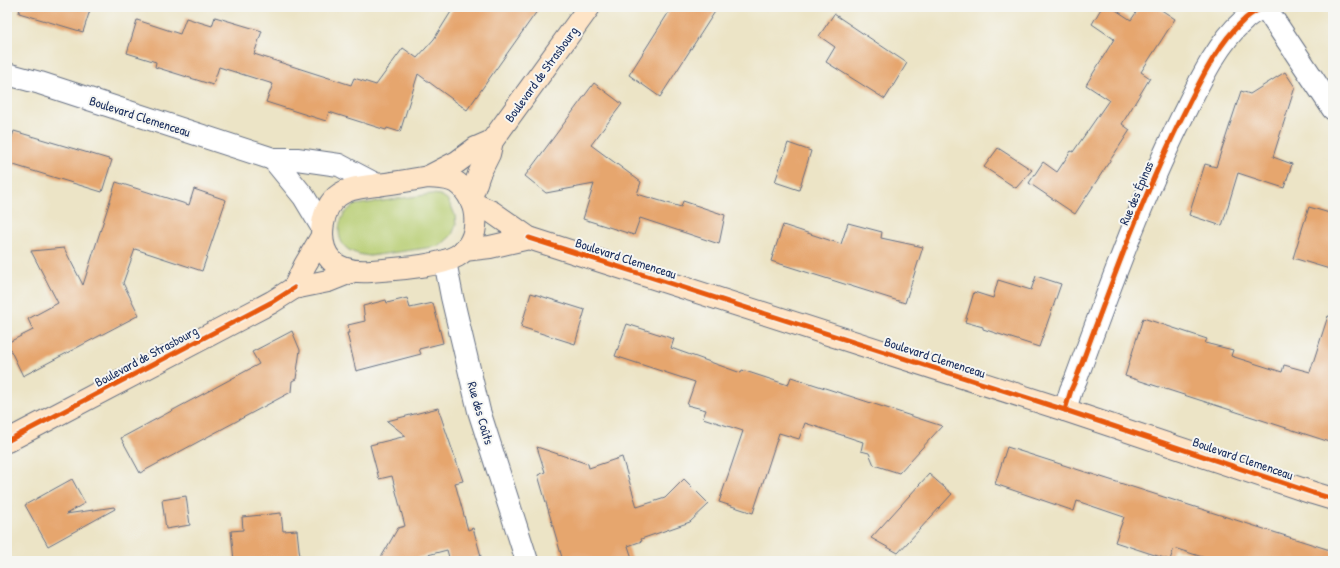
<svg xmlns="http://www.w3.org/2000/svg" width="1340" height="568" font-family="'Patrick Hand',sans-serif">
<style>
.green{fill:#b7cd72;stroke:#697e68}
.building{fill:#e6a66e}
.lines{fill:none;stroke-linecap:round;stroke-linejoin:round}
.street-casing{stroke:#646e82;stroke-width:24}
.secondary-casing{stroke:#646e82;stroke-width:24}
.street{stroke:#fff;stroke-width:22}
.secondary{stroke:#fee4c6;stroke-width:22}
.cycleway-casing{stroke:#f6f6f2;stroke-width:8}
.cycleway{stroke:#e8590c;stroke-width:5}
.labels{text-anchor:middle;stroke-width:4;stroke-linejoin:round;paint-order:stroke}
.street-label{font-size:13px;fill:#1b2f5e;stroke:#f6f6f2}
</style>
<rect width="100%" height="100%" fill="#f6f6f2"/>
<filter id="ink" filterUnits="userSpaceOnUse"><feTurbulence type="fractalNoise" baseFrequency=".025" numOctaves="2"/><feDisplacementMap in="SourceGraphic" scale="8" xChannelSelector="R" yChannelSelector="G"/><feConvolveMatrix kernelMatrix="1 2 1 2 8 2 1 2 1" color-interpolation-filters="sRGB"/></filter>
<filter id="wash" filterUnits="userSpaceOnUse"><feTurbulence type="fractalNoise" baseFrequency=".012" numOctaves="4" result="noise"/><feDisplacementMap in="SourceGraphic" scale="16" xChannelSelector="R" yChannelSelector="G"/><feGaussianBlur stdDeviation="0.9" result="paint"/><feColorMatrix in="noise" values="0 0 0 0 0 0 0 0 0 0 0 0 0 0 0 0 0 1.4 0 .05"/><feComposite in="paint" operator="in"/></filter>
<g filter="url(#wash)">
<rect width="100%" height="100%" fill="#ece4c6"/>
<path class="green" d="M432,194l8,1 7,4 5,9 3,7 1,10 -4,10 -12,11 -70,10c-7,-1 -15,-2 -21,-6 -11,-7 -12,-21 -7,-32 2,-5 8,-10 13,-13z"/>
<g id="blocks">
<g class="building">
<path d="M20,7h71l-8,25 -64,-19z"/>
<path d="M454,7h86l-73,103 -49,-36 -18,58 -13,-4 -1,2 -57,-18 -3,9 -60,-19 7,-18 -54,-17 -6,18 -58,-18 1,-5 -29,-9 10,-33 43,14 6,-16 26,8 3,-9 47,14 -8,23 97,31 3,-7 22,7 27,-37 14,10 17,-19z"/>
<path d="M672,7h46l-58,90 -31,-22z"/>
<path d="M1102,7h9l20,13 9,-13h17l18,12 -34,53 9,6 -28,46 8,6 -55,84 -46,-31 14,-21 14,10 14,-21 2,1 36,-52 -23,-15 28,-46 -22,-15z"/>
<path d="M834,14l73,49 -22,36 -59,-37 9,-15 -16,-11z"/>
<path d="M1285,72l10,15 -22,70 19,7 -8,24 -46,-15 -16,53 -33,-11 16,-51 11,3 25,-76 9,3z"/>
<path d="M594,83l28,21 -31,41 50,37 -4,12 44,13 2,-6 42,14 -6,29 -79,-26 -6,17 -51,-16 11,-35 -48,9 -21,-17z"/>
<path d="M14,131l98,29 -10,32 -95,-29v-11z"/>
<path d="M788,143l23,8 -12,39 -24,-8z"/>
<path d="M998,148l34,22 -16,18 -32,-21z"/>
<path d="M116,182l73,23 5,-16 32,11 -24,71 -67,-22 -12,34 16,32 -116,61 -16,-33 26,-13 -5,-11 30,-16 -27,-52 33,-3 19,37z"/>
<path d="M1309,207l24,7v56l-40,-12z"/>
<path d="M848,223l34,9 -1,6 42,9 -18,56 -134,-42 12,-36 58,19z"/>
<path d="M1036,276l25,8 -22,63 -56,-18v-2l-18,-5 9,-30 19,6 5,-18 33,10z"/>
<path d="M531,293l54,17 -10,34 -54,-17z"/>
<path d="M407,298l3,10 23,-5 10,40 -24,6 2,5 -65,17 -9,-38h2l-1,-8 17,-4 -2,-15 23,-6 1,3z"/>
<path d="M1328,316l5,1v126l-208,-67 18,-58 64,21 -2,4 28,7 -2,6 51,16 2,-7 26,7z"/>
<path d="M627,324l47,15 -3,9 70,25 1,-3 46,15 3,-8 151,49 -43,47 -25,-8 -5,-12 -8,-2 2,-9 -58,-19 -6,16 -20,-6 -26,80 -34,-11 24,-71 -40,-13 3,-8 -19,-5 8,-23 -80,-26z"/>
<path d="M292,331l8,19 -4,29 -4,2 -1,11 -151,81 -19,-35 138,-74 -7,-12z"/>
<path d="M438,408l25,73 -8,2 13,47 5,-2 8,28 -18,5h-13l-3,-11 -42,11h-26l19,-33 7,-2 -13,-50 -13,3 -9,-34 36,-9 -19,-15z"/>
<path d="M537,447l51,17 1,4 33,-11 15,50 28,-9 19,-19 25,25 -19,18 -49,17 1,2 -14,5 5,15h-70l-25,-86 7,-3z"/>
<path d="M1007,447l326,104v10h-118l-41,-13 -4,12 -55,-18 9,-25 -47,-16 -3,10 -79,-27z"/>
<path d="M929,474l23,20 -54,59 -27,-15z"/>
<path d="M72,479l13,24 -19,11 48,-7 1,2 -67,37 -23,-41z"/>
<path d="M186,496l4,29 -24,4 -4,-29z"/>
<path d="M281,513l2,18 14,-1 3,28 -30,3h-36l-3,-30 12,-1 -1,-13z"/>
</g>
</g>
</g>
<g filter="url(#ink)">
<use href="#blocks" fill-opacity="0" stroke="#646e82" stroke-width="1"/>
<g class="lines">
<g class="street-casing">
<g id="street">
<path d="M1265,7l68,102"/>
<path d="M7,74l33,9 233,76"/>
<path d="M322,227l-18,-30 -31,-38h24l42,6 38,20"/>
<path d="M445,261l7,36 27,114 48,150"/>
<path d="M1065,410l6,-20 5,-11c34,-92 67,-185 111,-272 14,-28 32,-65 56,-86 5,-6 13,-10 20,-14"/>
</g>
</g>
<g class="secondary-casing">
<g id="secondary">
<path d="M428,177c10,1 21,0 29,6 24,17 25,58 0,73 -19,11 -64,13 -86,15 -14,1 -31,-1 -40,-11 -15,-17 -10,-53 8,-65 11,-8 26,-8 38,-10 17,-2 34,-5 51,-8z"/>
<path d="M428,177l29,-15 19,-14 16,-7"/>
<path d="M471,198l8,-24 10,-20 3,-13 97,-134"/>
<path d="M472,203l20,9 37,26 536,172 248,83 20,6"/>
<path d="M464,250l26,-3 39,-9"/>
<path d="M294,288l11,-23 17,-29"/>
<path d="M7,441l265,-139 22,-14 34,-7 25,-10"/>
</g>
</g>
<use href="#street" class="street"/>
<use href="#secondary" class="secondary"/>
<g class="cycleway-casing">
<g id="cycleway">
<path d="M529,238l536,172 248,83 20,6"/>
<path d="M1065,410l6,-20 5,-11c34,-92 67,-185 111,-272 14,-28 32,-65 56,-86 5,-6 13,-10 20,-14"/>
<path d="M7,441l265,-139 22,-14"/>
</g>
</g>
<use href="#cycleway" class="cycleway"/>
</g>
</g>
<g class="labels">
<g class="street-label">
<text transform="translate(541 74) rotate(-54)" y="5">Boulevard de Strasbourg</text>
<text transform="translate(140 116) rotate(18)" y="5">Boulevard Clemenceau</text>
<text transform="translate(1136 193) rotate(-67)" y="5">Rue des Épinas</text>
<text transform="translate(626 258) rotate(18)" y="5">Boulevard Clemenceau</text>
<text transform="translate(146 356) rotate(-28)" y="5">Boulevard de Strasbourg</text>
<text transform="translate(935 357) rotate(18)" y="5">Boulevard Clemenceau</text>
<text transform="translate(481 413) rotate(74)" y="5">Rue des Coûts</text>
<text transform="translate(1243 458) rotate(19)" y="5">Boulevard Clemenceau</text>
</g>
</g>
<rect width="1340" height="568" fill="none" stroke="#f6f6f2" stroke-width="24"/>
</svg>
